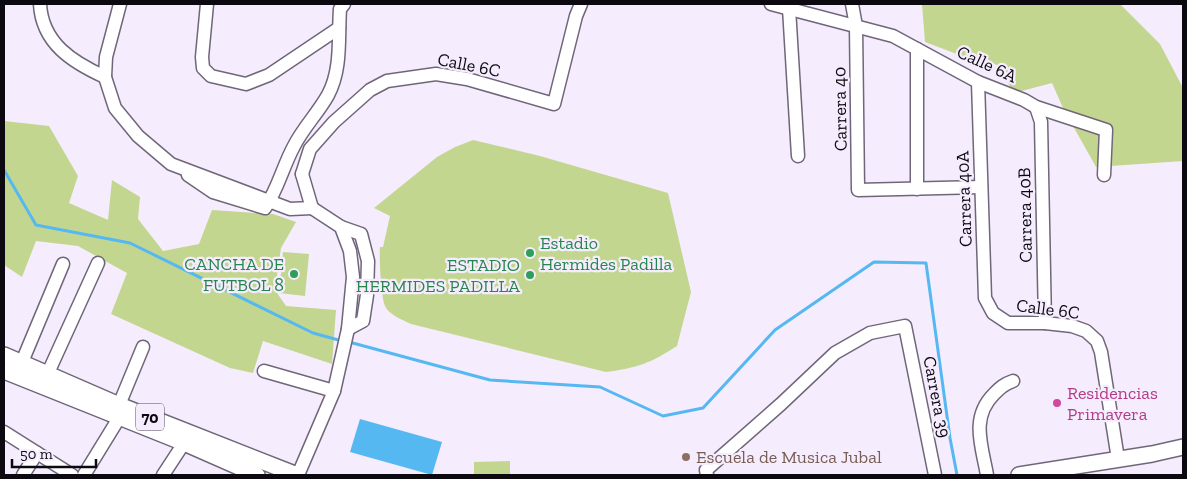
<svg xmlns="http://www.w3.org/2000/svg" width="1187" height="479" font-family="'Zilla Slab',serif">
<style>
.green{fill:#c3d690}
.water{fill:#56b8f0}
.lines{fill:none;stroke-linecap:round;stroke-linejoin:round}
.stream{stroke:#56b8f0;stroke-width:3}
.minor-casing{stroke:#706679;stroke-width:15}
.major-casing{stroke:#706679;stroke-width:18}
.minor{stroke:#fff;stroke-width:12}
.major{stroke:#fff;stroke-width:15}
.leisure-dot{fill:#2e9e5b;stroke:#f5ecfe;stroke-width:2}
.hotel-dot{fill:#d1479c;stroke:#f5ecfe;stroke-width:2}
.education-dot{fill:#8d6e63;stroke:#f5ecfe;stroke-width:2}
.labels{text-anchor:middle;stroke-width:4.5;stroke-linejoin:round;paint-order:stroke}
.shield{fill:#f5ecfe;stroke:#534d57;stroke-width:1}
.shield-label{font-size:16px;font-weight:bold;fill:#0d0910}
.street-label{font-size:18px;fill:#0d0910;stroke:#f5ecfe}
.leisure-label{font-size:18px;fill:#27864d;stroke:#f5ecfe;text-anchor:end}
.hotel-label{font-size:18px;fill:#b23c85;stroke:#f5ecfe;text-anchor:start}
.education-label{font-size:18px;fill:#785e54;stroke:#f5ecfe;text-anchor:start}
</style>
<rect width="100%" height="100%" fill="#f5ecfe"/>
<g class="green">
<path d="M922,4h198l40,40 23,44v73l-87,6 -33,-59 -11,-25 -38,10 -16,-27 -14,-9 -14,2 -45,-17z"/>
<path d="M4,121l45,5 29,50 -9,27 39,17 4,-40 28,17 -2,22 25,32 36,-7 13,-34 61,4 23,8 -15,26 -6,42 11,16 50,4 -4,54 -69,-23 -10,32 -23,-5 -119,-54 16,-41 -49,-27 -42,-5 -14,36 -18,-12z"/>
<path d="M473,140l67,16 128,37 23,99 -14,54c-26,17 -40,22 -71,26l-195,-48c-8,-4 -22,-9 -26,-18 -4,-10 -6,-48 -5,-59h3l7,-31 -16,-8 63,-51 18,-10z"/>
<path d="M283,252l26,2 -4,42 -26,-3z"/>
<path d="M510,461v14h-36v-13z"/>
</g>
<path class="water" d="M360,419l82,23 -10,33 -82,-23z"/>
<g class="lines">
<g class="stream">
<path d="M4,170l32,55 94,18 183,90 29,8"/>
<path d="M349,342l141,38 110,7 63,29 40,-8 72,-78 99,-68 52,1 24,175 7,37"/>
</g>
<g class="minor-casing">
<g id="minor">
<path d="M40,4c2,39 32,58 65,73"/>
<path d="M120,4l-14,53 -1,20 10,31 23,28 33,28 119,45 22,-1"/>
<path d="M207,4l-5,53 1,11 8,8 35,8 23,-9 70,-47"/>
<path d="M771,4l122,32 85,46 46,18 12,7 70,23 -2,45"/>
<path d="M852,4l4,22 2,164 123,-3"/>
<path d="M789,8l9,148"/>
<path d="M978,82l7,216 8,15 15,10h37l27,3 14,5 11,10 4,11 17,107"/>
<path d="M1036,107l5,15 4,201"/>
<path d="M302,174l8,-25 24,-27 36,-32 17,-9 49,-7 31,5 87,25 22,-88 5,-12"/>
<path d="M302,174l10,34"/>
<path d="M188,175l25,17 52,16c13,-19 18,-42 29,-62 9,-18 24,-33 34,-51 14,-26 10,-57 12,-86l4,-5"/>
<path d="M917,189v-140"/>
<path d="M341,227l20,7 7,27 -1,34 -4,26 -15,8"/>
<path d="M22,362l41,-98"/>
<path d="M264,371l70,20"/>
<path d="M48,373l50,-110"/>
<path d="M119,405l24,-58"/>
<path d="M4,432l68,43"/>
<path d="M23,475l14,-22"/>
<path d="M84,475l35,-57"/>
<path d="M163,475l21,-32"/>
<path d="M298,475l36,-84 14,-62 5,-52 -3,-26 -9,-24 -29,-19"/>
<path d="M707,475l-1,-5 75,-66 54,-51 35,-20 35,-7 30,149"/>
<path d="M987,475c-5,-29 -17,-57 7,-81 6,-6 10,-10 19,-13"/>
</g>
</g>
<g class="major-casing">
<g id="major">
<path d="M4,355l115,50 178,70"/>
<path d="M4,371l180,72 73,32"/>
<path d="M1019,475l133,-21 31,-7"/>
</g>
</g>
<use href="#minor" class="minor"/>
<use href="#major" class="major"/>
</g>
<g class="leisure-dot">
<circle cx="530" cy="253" r="5"/>
<circle cx="294" cy="274" r="5"/>
<circle cx="530" cy="275" r="5"/>
</g>
<circle class="hotel-dot" cx="1057" cy="403" r="5"/>
<circle class="education-dot" cx="686" cy="457" r="5"/>
<g class="labels">
<rect class="shield" x="136" y="403.5" width="28" height="27" rx="4"/>
<g class="shield-label">
<text x="150" y="423">70</text>
</g>
<g class="street-label">
<text transform="translate(987 64) rotate(25)" y="6">Calle 6A</text>
<text transform="translate(469 65) rotate(11)" y="6">Calle 6C</text>
<text transform="translate(840 109) rotate(-91)" y="6">Carrera 40</text>
<text transform="translate(964 199) rotate(-92)" y="6">Carrera 40A</text>
<text transform="translate(1025 215) rotate(-91)" y="6">Carrera 40B</text>
<text transform="translate(1048 309) rotate(7)" y="6">Calle 6C</text>
<text transform="translate(937 397) rotate(79)" y="6">Carrera 39</text>
</g>
<g class="leisure-label">
<text x="540" y="249" text-anchor="start">Estadio<tspan x="540" dy="21">Hermides Padilla</tspan></text>
<text x="284" y="270">CANCHA DE<tspan x="284" dy="21">FUTBOL 8</tspan></text>
<text x="520" y="271">ESTADIO<tspan x="520" dy="21">HERMIDES PADILLA</tspan></text>
</g>
<g class="hotel-label">
<text x="1067" y="399">Residencias<tspan x="1067" dy="21">Primavera</tspan></text>
</g>
<g class="education-label">
<text x="696" y="463">Escuela de Musica Jubal</text>
</g>
</g>
<rect width="1187" height="479" fill="none" stroke="#0d0910" stroke-width="10"/>
<path d="M12 459v8h84v-8" fill="none" stroke="#0d0910" stroke-width="2.5"/>
<text x="20" y="459" font-size="15" fill="#0d0910" stroke="#f5ecfe" stroke-width="4" paint-order="stroke">50 m</text>
</svg>
